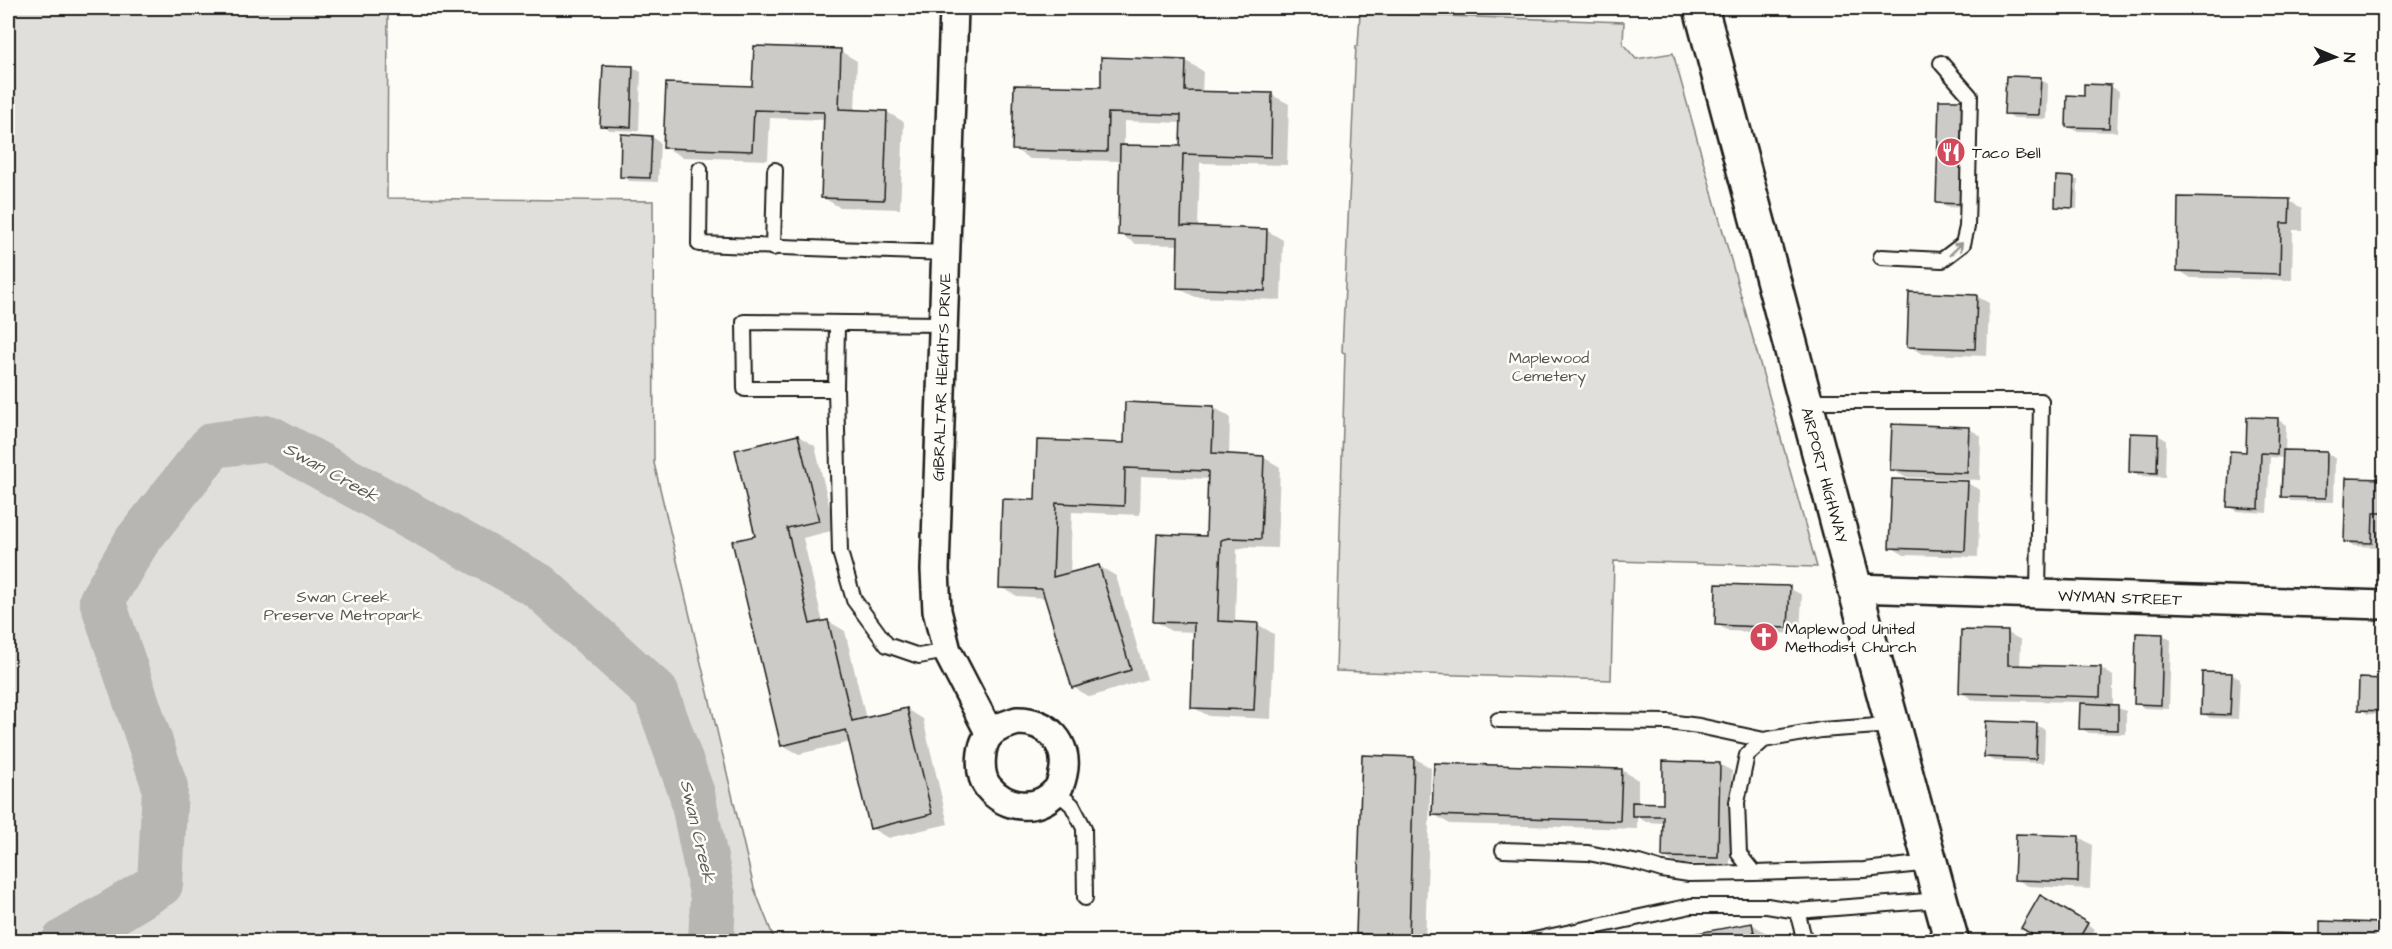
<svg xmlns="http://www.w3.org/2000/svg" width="2392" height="949" font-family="'Architects Daughter',sans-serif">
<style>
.green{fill:#e0dfdb;stroke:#7e7e7c;stroke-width:1.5}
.shadow{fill:#0003;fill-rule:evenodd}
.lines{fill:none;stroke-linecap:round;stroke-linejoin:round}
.river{stroke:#b7b6b2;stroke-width:46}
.building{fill:#cccbc8;stroke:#1c1c1c;stroke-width:1.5}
.service-casing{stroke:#1c1c1c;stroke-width:18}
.minor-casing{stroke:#1c1c1c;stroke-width:32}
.primary-casing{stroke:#1c1c1c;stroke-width:38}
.service{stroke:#fdfcf7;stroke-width:14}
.minor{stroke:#fdfcf7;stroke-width:27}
.primary{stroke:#fdfcf7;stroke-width:33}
.oneway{stroke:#989794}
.labels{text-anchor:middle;stroke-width:5;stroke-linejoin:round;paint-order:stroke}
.poi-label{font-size:16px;fill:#1c1c1c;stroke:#fdfcf7;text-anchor:start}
.park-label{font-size:16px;fill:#575655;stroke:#fdfcf7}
.street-label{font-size:16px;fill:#1c1c1c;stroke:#fdfcf7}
.water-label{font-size:18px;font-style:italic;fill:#5a5a58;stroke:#fdfcf7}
</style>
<rect width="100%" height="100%" fill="#fdfcf7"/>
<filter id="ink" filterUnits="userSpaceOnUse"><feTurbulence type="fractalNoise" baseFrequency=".0167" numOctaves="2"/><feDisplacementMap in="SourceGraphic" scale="12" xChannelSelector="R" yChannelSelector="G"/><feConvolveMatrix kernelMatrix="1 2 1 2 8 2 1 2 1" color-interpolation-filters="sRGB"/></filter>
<g filter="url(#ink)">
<g class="green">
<path d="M8,8h380l-1,190 266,3 1,262 100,425 21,53h-767z"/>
<path d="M1360,13l264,9 -1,22 13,15 37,-6 144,514 -203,-6 -3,119 -275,-9 9,-318 -3,-1 14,-306h2z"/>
</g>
<g class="shadow">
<path d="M840,51l17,10 -2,50 32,1 17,10 -4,87 -61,-2 -17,-10 3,-77 -55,-2 -2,42 -86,-3 -17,-10 89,-59z"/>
<path d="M1103,59l83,2 17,10 -1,22 70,2 17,9 -2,61 -87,-2 -2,65 68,2 17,10 -2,60 -86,-3 -17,-9 1,-43 -43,-1 -17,-10 2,-73 -91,-2 -16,-10 88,-60zM1124,121l58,2v25l-58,-2z"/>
<path d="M633,67l8,5 -2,59 -29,-1 -8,-5z"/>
<path d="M2040,79l8,5 -1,35 -33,-1 -8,-5z"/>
<path d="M2110,86l9,5 -2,41 -41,-1 -9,-5 19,-29z"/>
<path d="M1941,101l30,107 -25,-1 -9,-5z"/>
<path d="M652,137l8,5 -2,40 -28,-1 -9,-5z"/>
<path d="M2057,178l21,2 -1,29 -21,-2z"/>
<path d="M2289,201l13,7v22h-9l-1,50 -101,-2 -13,-8z"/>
<path d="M1976,296l13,7 -2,53 -65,-2 -13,-8z"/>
<path d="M1213,407l17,10 -1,39 34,1 17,10 -3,81 -31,-1 -9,2 -2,75h22l17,10 -3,85 -62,-3 -17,-9 3,-75 -24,-1 -16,-10 53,-84 1,-58 -68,-3 -1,39 -68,-3 -2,62 29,-8 17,10 31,103 -57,18 -17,-10 -27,-89 -29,-2 -17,-9 36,-85 89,-57z"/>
<path d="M2278,420l8,5 -1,26 42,2 8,5 -1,44 -43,-1 -8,-5 1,-38 -14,-1 -3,56 -30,-2 -8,-4 18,-53z"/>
<path d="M1968,428l13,8 -1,44 -75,-3 -13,-7z"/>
<path d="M2132,434l26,1 8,5 -1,37 -26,-1 -8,-5z"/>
<path d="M798,436l17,10 20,84 -32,8 20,85 5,-2 17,10 21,88 41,-10 16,10 25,105 -60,14 -17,-10 -20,-86 -52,12 -17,-9 -25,-208z"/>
<path d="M2347,479l37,2v36h-3l-1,30 -26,-1 -9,-5z"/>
<path d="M1967,483l13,7 -2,67 -74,-2 -13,-8z"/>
<path d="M1789,588l13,7 -2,39 -71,-3 -13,-7z"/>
<path d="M1962,631l46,2 13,7 -1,26 81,2 12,8v30l13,5v23l-37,-1 -9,-5 1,-26 -108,-2 -12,-8z"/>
<path d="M2138,634l25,1 8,5 -2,69 -25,-1 -9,-5z"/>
<path d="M2231,674l9,5 -2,40 -28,-1 -8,-5z"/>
<path d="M2361,680h23v34h-16l-8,-5z"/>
<path d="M1987,723l50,2 8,5 -1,33 -50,-2 -8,-4z"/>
<path d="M1363,757l51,1 17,10 -6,174h-53l-14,-9z"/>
<path d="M1719,764l13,7 -2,93h-54l-12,-8v-33l-18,-1 -9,-5v12l-187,-5 -17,-10 189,-44 16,10v24h26z"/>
<path d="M2017,835l62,2 13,8 -2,44 -62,-3 -12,-7z"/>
<path d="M2041,897l54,32 -7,13h-40z"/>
<path d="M1752,924l16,10 2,8h-75z"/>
<path d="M2380,924l4,3v15h-63z"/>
<path d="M2301,936l8,6h-41z"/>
</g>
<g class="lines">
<path class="river" d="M64,942l96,-58 5,-97 -63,-187 35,-59 76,-96 56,-7 270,148 117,107 36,101 21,104 -2,44"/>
</g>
<g class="building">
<path d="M754,46l87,3 -2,60 48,2 -3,89 -63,-2 3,-86 -70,-2 -2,41 -89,-3 3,-65 86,3z"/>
<path d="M1101,57l85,3 -1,31 87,2 -1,64 -88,-3 -2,72 86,3 -2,62 -88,-3 1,-51 -60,-2 2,-90 60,1 1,-31 -73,-2 -1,39 -95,-2 2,-65 87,2z"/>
<path d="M603,65l30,1 -2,61 -31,-1z"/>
<path d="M2006,76l35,1 -2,38 -35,-1z"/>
<path d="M2084,84l27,1 -2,43 -43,-1 1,-32 17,1z"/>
<path d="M1939,100h27l-3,104 -27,-1z"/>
<path d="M621,134l31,2 -2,42 -30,-1z"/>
<path d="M2056,176l18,1 -1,31 -18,-1z"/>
<path d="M2178,197l112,2 -1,24h-8l-1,51 -103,-3z"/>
<path d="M1909,292l68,3 -2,54 -68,-2z"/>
<path d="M1125,402l89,4 -2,47 52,3 -3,83 -33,-1 -7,2 -3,81 40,2 -4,87 -63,-2 3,-85 -41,-1 4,-88 49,2 2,-65 -83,-3 -1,38 -68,-3 -3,74 46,-12 32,105 -59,18 -30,-99 -43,-1 3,-89 33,1 2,-60 87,3z"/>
<path d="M2247,417l31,1 -1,36 -16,-1 -2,56 -32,-2 3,-56 16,1z"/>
<path d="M1892,424l77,3 -2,46 -77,-3z"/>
<path d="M2130,433l28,1 -1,39 -28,-1z"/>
<path d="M798,435l21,86 -32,7 23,96 18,-4 24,101 55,-13 25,106 -62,15 -24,-99 -65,16 -49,-205 23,-5 -20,-86z"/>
<path d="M2283,450l44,1 -1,47 -45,-1z"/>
<path d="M2346,478l38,1v34h-11l-1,30 -28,-1z"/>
<path d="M1892,479l76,2 -3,70 -76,-3z"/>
<path d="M1716,584l74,2 -2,42 -73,-3z"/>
<path d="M1961,630l47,1v34l93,2 -1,30 -141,-4z"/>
<path d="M2136,633l27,1 -2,71 -27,-1z"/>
<path d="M2202,672l30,1 -2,42 -29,-1z"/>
<path d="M2359,678l25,1v32l-26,-1z"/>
<path d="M2080,703l38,2v25l-39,-1z"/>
<path d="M1986,721l51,2 -1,36 -52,-2z"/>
<path d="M1362,755l52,2 -5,179 -53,-2z"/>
<path d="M1663,761l57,2 -2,95 -56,-1 1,-41h-31v-14l31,1z"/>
<path d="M1434,763l188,6 -2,52 -188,-6z"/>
<path d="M2016,834l63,2 -1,46 -64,-2z"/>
<path d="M2040,895l48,28 -11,19h-32l-24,-14z"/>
<path d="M2320,921l61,2 -1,19h-60z"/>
<path d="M1752,923l4,19h-62l-2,-8z"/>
<path d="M2267,933l34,1v8h-35z"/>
</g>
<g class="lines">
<g class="service-casing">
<g id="service">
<path d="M700,169l-1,75 247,9"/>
<path d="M773,248l2,-78"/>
<path d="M1881,257l61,3 21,-16 4,-17 3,-131 -29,-33"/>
<path d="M837,324l-1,65 4,163 14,48 33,45 32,11 28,-5"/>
<path d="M836,389h-91l-1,-67 199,2"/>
<path d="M1805,401h236l-3,193"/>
<path d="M1498,720l170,2 31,4 65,14"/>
<path d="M1892,725l-71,5 -57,10 -17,15 -10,47 2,52 15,19 110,-3 66,-7"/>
<path d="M1056,791l16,14 12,23 1,70"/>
<path d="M1503,850l85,3 51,10 23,7 27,4 65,-1"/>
<path d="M1797,911l143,-11"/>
<path d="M1525,942l166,-36h76l30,5 8,31"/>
</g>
</g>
<g class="minor-casing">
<g id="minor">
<path d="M954,8l-19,562 2,41 10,40 43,83"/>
<path d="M1855,588l529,17"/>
<path d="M1017,721c30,-1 53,23 46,53 -1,5 -3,13 -7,17 -19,22 -51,17 -68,-4 -10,-13 -9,-44 4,-55 7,-6 17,-8 25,-11z"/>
</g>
</g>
<g class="primary-casing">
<path id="primary" d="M1701,8l154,580 97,354"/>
</g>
<use href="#service" class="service"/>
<use href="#minor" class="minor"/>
<use href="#primary" class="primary"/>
</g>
<defs><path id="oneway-shaft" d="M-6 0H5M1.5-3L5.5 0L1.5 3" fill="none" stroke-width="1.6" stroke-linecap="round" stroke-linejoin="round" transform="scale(1.5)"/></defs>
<use class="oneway" href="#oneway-shaft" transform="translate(1956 249) rotate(-45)"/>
</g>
<defs>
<g id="restaurant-disc" transform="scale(1.5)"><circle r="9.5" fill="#d1495b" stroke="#fdfcf7"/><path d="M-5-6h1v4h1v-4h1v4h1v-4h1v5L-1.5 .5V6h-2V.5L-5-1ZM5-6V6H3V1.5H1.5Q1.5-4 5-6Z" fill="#fff"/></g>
<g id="church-disc" transform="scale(1.5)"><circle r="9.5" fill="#d1495b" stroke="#fdfcf7"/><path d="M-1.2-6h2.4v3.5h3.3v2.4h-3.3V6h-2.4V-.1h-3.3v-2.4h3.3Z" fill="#fff"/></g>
</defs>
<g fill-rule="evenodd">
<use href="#restaurant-disc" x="1951" y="152"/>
<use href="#church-disc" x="1764" y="637"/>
</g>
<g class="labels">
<g class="poi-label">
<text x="1972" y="158">Taco Bell</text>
<text x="1785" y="634">Maplewood United<tspan x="1785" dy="18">Methodist Church</tspan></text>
</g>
<g class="park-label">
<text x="1549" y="363">Maplewood<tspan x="1549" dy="18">Cemetery</tspan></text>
<text x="343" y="602">Swan Creek<tspan x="343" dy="18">Preserve Metropark</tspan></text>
</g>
<g class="street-label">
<text transform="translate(941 377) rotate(-88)" y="6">GIBRALTAR HEIGHTS DRIVE</text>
<text transform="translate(1825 475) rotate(75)" y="6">AIRPORT HIGHWAY</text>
<text transform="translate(2120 597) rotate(2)" y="6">WYMAN STREET</text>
</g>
<g class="water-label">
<text transform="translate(331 472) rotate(29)" y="6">Swan Creek</text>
<text transform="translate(698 831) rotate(77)" y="6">Swan Creek</text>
</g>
</g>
<rect width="2392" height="949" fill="none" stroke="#fdfcf7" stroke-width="30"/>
<rect x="15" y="15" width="2362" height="919" fill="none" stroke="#1c1c1c" stroke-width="2" filter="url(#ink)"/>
<g transform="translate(2335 57) rotate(92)" stroke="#fdfcf7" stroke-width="4.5" paint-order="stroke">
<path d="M0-4.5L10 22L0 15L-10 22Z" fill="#1c1c1c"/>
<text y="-9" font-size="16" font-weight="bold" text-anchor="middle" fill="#1c1c1c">N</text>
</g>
</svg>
